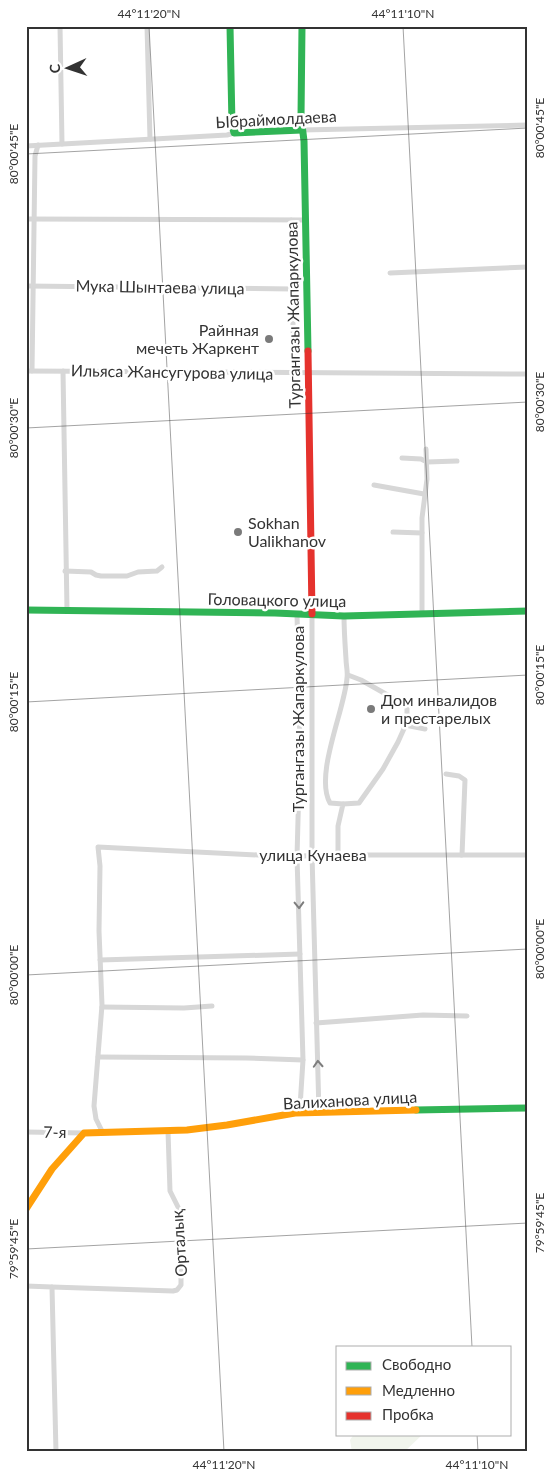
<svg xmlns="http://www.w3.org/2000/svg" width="554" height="1478" font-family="Lato,sans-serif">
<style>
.green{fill:#f1f5ed}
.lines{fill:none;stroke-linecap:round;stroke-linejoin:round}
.street{stroke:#d7d7d7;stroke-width:5}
.fast{stroke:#30b455;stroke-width:7}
.slow{stroke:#ff9f0a;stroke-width:7}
.jam{stroke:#e5322d;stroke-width:7}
.oneway{stroke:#7d7d7d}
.ticks{fill:none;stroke:#333;stroke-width:1;stroke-opacity:0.45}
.poi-dot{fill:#7a7a7a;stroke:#fff;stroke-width:2}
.labels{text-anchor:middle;stroke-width:5;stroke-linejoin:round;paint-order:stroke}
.street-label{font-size:16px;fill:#333;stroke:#fff}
.poi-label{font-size:16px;fill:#333;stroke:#fff;text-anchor:start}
.neatline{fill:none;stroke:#333;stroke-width:2}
.ticks-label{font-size:12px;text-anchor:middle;fill:#333}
</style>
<rect width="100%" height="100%" fill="#fff"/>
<path class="green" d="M354,1434h69l-19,18h-52l-2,-12z"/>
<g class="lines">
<g class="street">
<path d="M60,26l2,118"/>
<path d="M147,26l3,113"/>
<path d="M302,130l226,-5"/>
<path d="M26,146l201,-11 7,-2"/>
<path d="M26,219l280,1"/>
<path d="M291,220l3,154"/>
<path d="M390,273l138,-6"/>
<path d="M26,286l267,3"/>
<path d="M26,371l502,3"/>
<path d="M32,371l3,-215 3,-11"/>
<path d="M63,371l4,239"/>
<path d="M402,458l19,1 6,3 30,-1"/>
<path d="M374,485l50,9"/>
<path d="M393,532l29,1"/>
<path d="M65,571l26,1 5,3 5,1h26l11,-4 19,-1 5,-4"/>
<path d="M312,614v241l7,258"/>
<path d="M422,614v-96l5,-39 -1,-30"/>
<path d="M405,725l20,4"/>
<path d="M446,774l13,2 6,4 -3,75"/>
<path d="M343,804l16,-1 24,-34 15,-27 9,-20v-16l-46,-26 -13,-5"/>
<path d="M338,855v-29l5,-22 -13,-1c-16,-28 15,-94 17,-125 1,-6 -1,-13 -1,-19 -1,-15 -2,-29 -2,-43"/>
<path d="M100,960l200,-6"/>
<path d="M102,1007l82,1 28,-2"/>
<path d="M316,1023l107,-8 44,1"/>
<path d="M98,1057l148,1 57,2"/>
<path d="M296,1113l4,-6 3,-47 -6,-203 3,-112 -3,-131"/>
<path d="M102,1131l-6,-12 -2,-13 8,-101 -3,-74 1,-65 -2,-19 199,10 15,-2h216"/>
<path d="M26,1132l58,1"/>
<path d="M26,1286l26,1 4,165"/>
<path d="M52,1287l121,4 4,-1 4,-5v-59l-2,-17 -9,-18 -2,-60"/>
</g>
<g class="fast">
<path d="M230,26l2,99 2,8 68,-3"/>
<path d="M302,26l-1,91 3,24 4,210"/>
<path d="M26,610l249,3 69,3 184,-5"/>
<path d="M416,1110l112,-2"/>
</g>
<path class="slow" d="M26,1209l26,-40 32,-36 103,-3 40,-5 68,-12 121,-3"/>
<path class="jam" d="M308,351l4,263"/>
</g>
<defs><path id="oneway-chevron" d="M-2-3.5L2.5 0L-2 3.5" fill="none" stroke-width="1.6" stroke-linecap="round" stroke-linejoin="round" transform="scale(1.25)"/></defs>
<g class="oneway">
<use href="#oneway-chevron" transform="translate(299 905) rotate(88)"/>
<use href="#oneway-chevron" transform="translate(318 1064) rotate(-93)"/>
</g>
<path class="ticks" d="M149,26l75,1426M403,26l69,1321M26,154l502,-26M26,428l502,-26M26,702l502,-27M26,975l502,-26M26,1249l502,-26M477,1434l1,18"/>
<g class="poi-dot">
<circle cx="269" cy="339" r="5"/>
<circle cx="238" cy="532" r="5"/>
<circle cx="371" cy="709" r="5"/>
</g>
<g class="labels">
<g class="street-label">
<text transform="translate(276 119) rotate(-3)" y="6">Ыбраймолдаева</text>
<text transform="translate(160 287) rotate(1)" y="6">Мука Шынтаева улица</text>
<text transform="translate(293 315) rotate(-91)" y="6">Тургангазы Жапаркулова</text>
<text transform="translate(172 372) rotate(1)" y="6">Ильяса Жансугурова улица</text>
<text transform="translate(277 600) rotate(1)" y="6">Головацкого улица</text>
<text transform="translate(298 719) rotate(-90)" y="6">Тургангазы Жапаркулова</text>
<text x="313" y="861">улица Кунаева</text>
<text transform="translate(350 1100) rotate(-3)" y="6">Валиханова улица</text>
<text transform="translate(55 1132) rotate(1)" y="6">7-я</text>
<text transform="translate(179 1243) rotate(-94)" y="6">Орталық</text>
</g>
<g class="poi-label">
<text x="259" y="336" text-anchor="end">Райнная<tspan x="259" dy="18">мечеть Жаркент</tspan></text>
<text x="248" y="529">Sokhan<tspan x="248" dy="18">Ualikhanov</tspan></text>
<text x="381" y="706">Дом инвалидов<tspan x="381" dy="18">и престарелых</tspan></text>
</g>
</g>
<rect width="554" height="1478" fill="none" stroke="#ffffff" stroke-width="55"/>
<rect x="336" y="1346" width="175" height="90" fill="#ffffff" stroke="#adadad"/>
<rect x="346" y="1362" width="25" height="8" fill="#30b455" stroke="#adadad"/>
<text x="382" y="1370" font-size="15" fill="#333333">Свободно</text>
<rect x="346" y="1387" width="25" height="8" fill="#ff9f0a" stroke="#adadad"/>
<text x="382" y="1396" font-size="15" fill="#333333">Медленно</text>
<rect x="346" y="1412" width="25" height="8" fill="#e5322d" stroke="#adadad"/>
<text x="382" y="1420" font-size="15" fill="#333333">Пробка</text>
<g transform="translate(68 68) rotate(267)" stroke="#ffffff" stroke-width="4" paint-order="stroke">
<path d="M0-4L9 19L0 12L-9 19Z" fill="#333333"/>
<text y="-8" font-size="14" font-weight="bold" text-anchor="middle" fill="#333333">С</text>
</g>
<rect x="28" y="28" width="498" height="1422" class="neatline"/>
<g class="ticks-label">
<text x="149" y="18">44°11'20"N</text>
<text x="403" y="18">44°11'10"N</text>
<text transform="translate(540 128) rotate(-90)" y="4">80°00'45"E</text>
<text transform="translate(14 154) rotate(-90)" y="4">80°00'45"E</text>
<text transform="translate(540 402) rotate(-90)" y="4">80°00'30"E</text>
<text transform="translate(14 428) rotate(-90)" y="4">80°00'30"E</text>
<text transform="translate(540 675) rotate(-90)" y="4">80°00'15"E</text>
<text transform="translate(14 702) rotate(-90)" y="4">80°00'15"E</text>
<text transform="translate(540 949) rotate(-90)" y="4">80°00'00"E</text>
<text transform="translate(14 975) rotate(-90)" y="4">80°00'00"E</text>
<text transform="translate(540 1223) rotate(-90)" y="4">79°59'45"E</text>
<text transform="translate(14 1249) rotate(-90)" y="4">79°59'45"E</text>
<text x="224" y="1469">44°11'20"N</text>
<text x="477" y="1469">44°11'10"N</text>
</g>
</svg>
